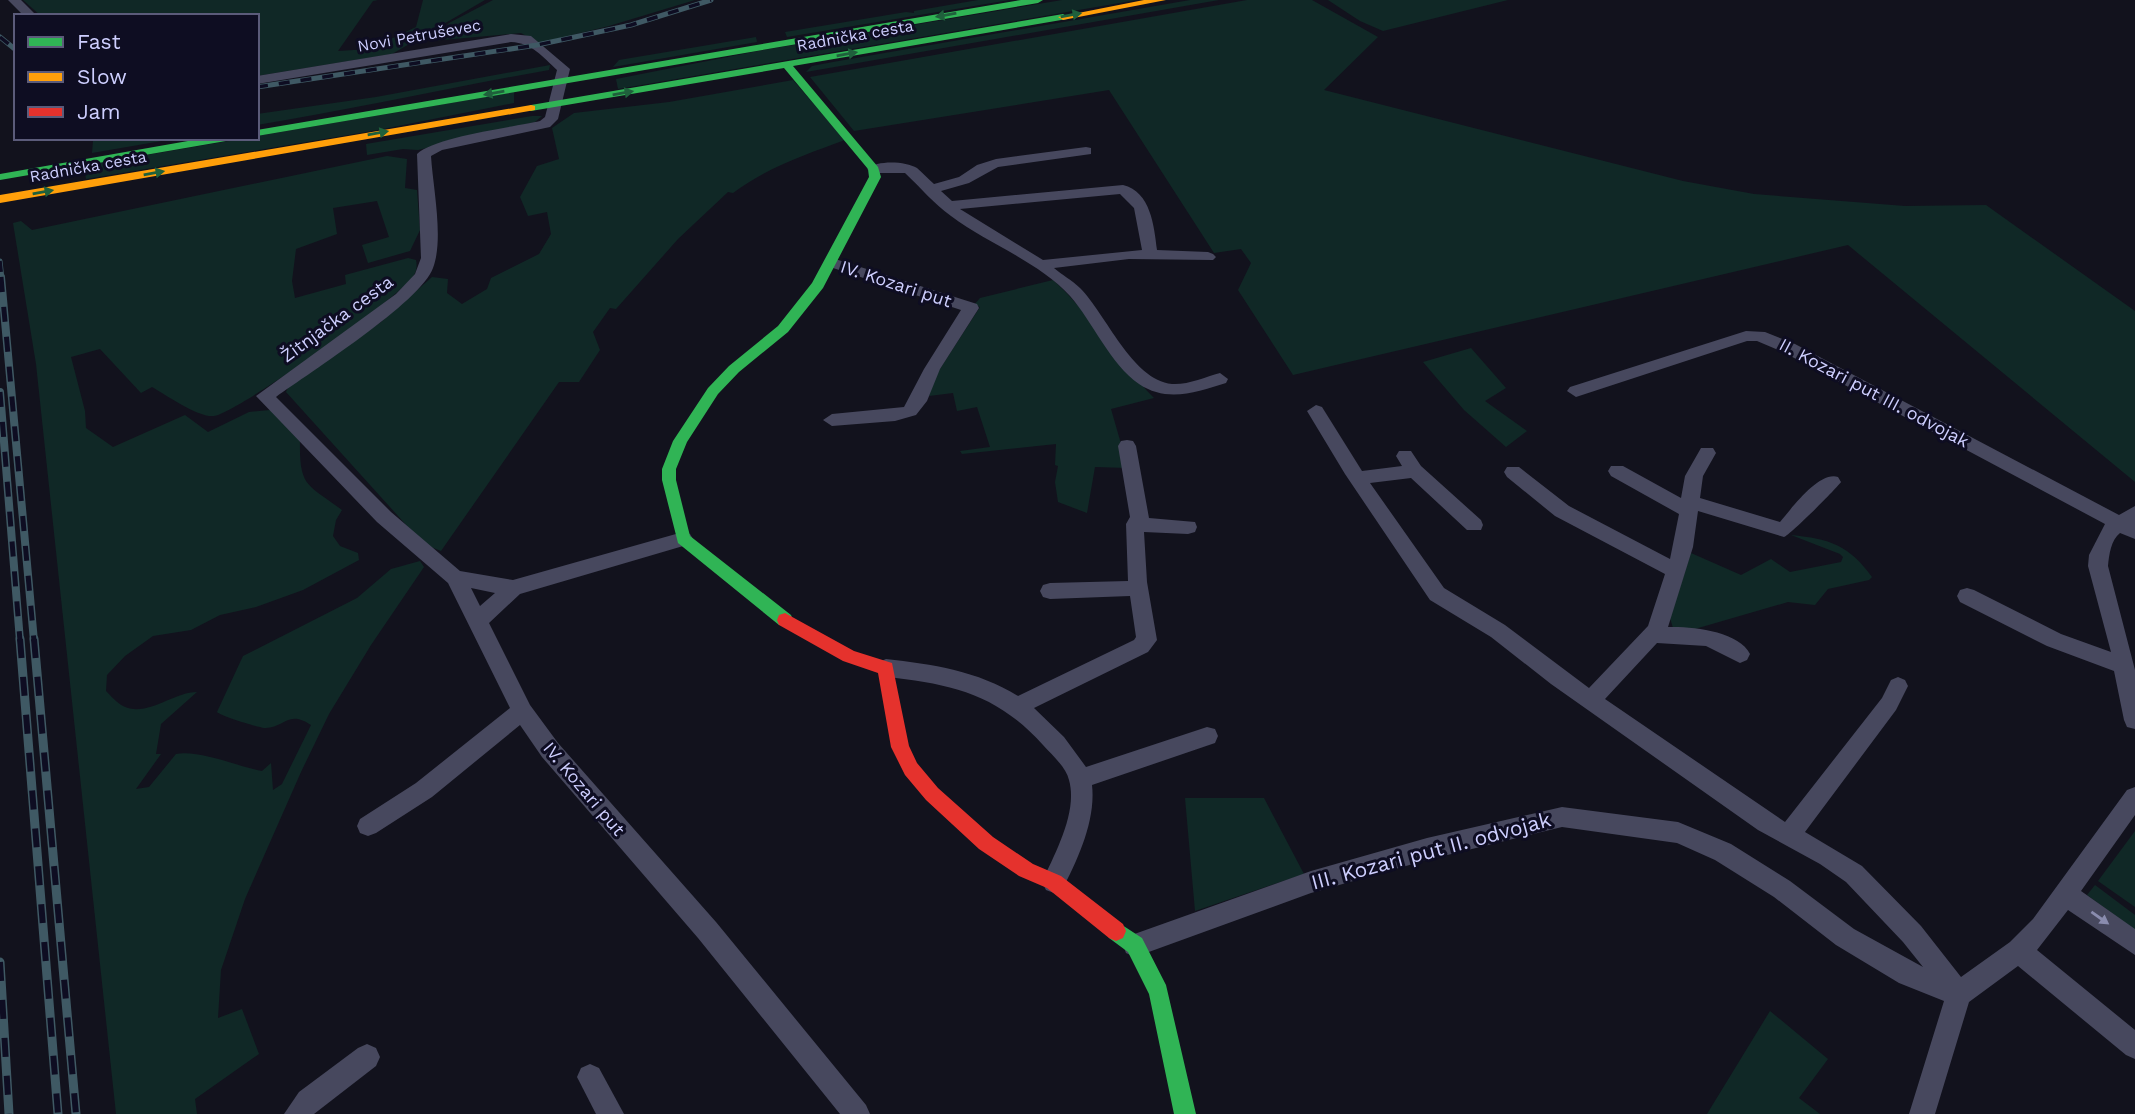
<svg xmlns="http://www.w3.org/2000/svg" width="2135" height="1114" font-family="'Work Sans',sans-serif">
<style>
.green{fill:#102826}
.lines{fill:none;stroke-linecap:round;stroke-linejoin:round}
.street{fill:#47485e;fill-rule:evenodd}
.fast{fill:#30b455;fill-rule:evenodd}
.slow{fill:#ff9f0a;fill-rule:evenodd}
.jam{fill:#e5322d;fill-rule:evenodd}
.rail-far2-casing{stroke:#3f5964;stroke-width:5}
.rail-far1-casing{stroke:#3f5964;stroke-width:8}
.rail-casing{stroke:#3f5964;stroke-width:9}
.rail-far2{stroke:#0e0d22;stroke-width:3.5;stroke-dasharray:11;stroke-linecap:butt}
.rail-far1{stroke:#0e0d22;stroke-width:5;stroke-dasharray:15;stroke-linecap:butt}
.rail{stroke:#0e0d22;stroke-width:6;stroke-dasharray:19;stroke-linecap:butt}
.oneway{fill:#1f603c}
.oneway2{fill:#8a8cae}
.labels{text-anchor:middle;stroke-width:6;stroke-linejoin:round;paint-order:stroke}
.far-street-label{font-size:16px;fill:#cecfff;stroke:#0e0d22}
.street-label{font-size:18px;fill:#cecfff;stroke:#0e0d22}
.near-street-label{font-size:21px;fill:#cecfff;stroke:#0e0d22}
</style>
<rect width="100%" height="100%" fill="#12121d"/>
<g class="green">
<path d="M23,0h355l-5,1 -35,50 32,-2 46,-22 7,-27h62l-93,54 -135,22v-60h-216z"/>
<path d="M493,0h202l-86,26 -70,17 -18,-10 -90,8 18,-18z"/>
<path d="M978,0h32l-223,37 -2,-5 121,-20 8,1v-2z"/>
<path d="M1062,0h75l-519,89 -2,-10 142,-28z"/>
<path d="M1190,0h29l-413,72 6,-6 21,-4z"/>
<path d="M1247,0h65l66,37 -54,53 359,91 71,13 151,12 81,-1 149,106v171l-287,-237 -555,130 -55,-85 13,-27 -10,-14 -27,4 -105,-163 -255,41 -44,-54z"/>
<path d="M1328,0h180l-125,31 -23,-10z"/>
<path d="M756,37l1,5 -144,25 6,-7z"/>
<path d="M550,65l-1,5c-97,17 -194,39 -292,55v-11l119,-17z"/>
<path d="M793,80l52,60c-38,14 -79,28 -112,53l-5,-1 -50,47 -62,70 -6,-1 -17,24 7,18 -21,32h-20l-118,169 -10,-4 -23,-20 -122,-135 4,-9 91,-61 51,-45 16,2 -1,14 15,11 25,-15 4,-11 48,-24 12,-20 -4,-22 -19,4 -8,-19 17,-31 22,-7 -7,-31 22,-15 95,-11z"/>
<path d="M514,92v11l-136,27 -292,49 -2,-11 10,-4z"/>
<path d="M532,116h10l-7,6 -117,28 -15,-1 -36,6 -1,-11z"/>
<path d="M104,138h75l-87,15 1,-12z"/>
<path d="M387,156l20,3 -2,29 12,2 3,40 -10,21 -42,12 -6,-18 27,-8 -12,-36 -44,7 4,26 -41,15 -4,32 3,17 51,-14 -1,-9 63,-17 8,2c1,5 1,10 -2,15 -10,20 -180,140 -200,141 -15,2 -48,-21 -62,-29l-11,6 -41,-44 -29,8 14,54 1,17 27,19 72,-32 23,17 41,-20 21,-2 30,31c-1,47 8,43 42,69l-6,10 -3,16 7,10 18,7 1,7 -56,30 -47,17 -36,8 -29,15 -38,6 -28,20 -18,19 -1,16c5,5 11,12 17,15 24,12 50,-14 74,-14l-36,32 -5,30h5l-25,35 13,-2 27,-33c24,-4 60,12 86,17l9,-8 2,27 9,-6 29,-59c-24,-16 -27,4 -47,3 -7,-1 -43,-12 -47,-16l26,-56 114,-58 34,-29 29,-8 4,6 -53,78 -42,69 -28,58 -56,127 -24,71 -3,48 24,-9 17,45 -64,45 2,15h-81l-80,-750 -23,-141 8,-2 11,9z"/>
<path d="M1053,280c37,33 65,81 101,118l-43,11 17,59 -33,-1 -8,46 -29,-11 -3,-20 3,-16 -3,-1 1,-21 -94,10 -2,-3 30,-4 -13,-40 -20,4 -4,-18 -24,3 5,-18 46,-71 -6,-2 6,-7z"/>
<path d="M1471,348l35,40 -21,13 42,30 -21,16 -42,-37 -41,-48z"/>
<path d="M1791,535c39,4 58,10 81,42l-3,3 -41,9 -13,16 -27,-3 -100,29 -15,-3 -3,-10 21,-65 50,22 30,-16 19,13 51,-10 2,-5 -3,-3z"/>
<path d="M1185,798h79l40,76 -109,37z"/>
<path d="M2135,831v76l-37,-26z"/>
<path d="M2095,885l40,30v15l-48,-35z"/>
<path d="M1770,1011l58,48 -29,39 21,16h-113z"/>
</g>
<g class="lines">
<g class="street">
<path d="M8,0h13l16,16h-13z"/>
<path d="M511,34l20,2 39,33 -12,50 -8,8 -108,23 -11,6c2,32 13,83 2,112 -12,34 -124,105 -157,129l115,115 69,59 53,9 170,-48 7,2 3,5 -3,5 -170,50 -31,29 41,82 28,38 158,179 150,183 4,9h-30l-142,-176 -156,-181 -22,-32 -88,72 -56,36 -8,3 -8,-3 -3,-7 3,-7 56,-36 94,-75 -62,-125 -71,-61 -121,-126 140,-102 19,-20 6,-16 -4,-104c17,-17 97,-27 123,-33l5,-4 12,-47c-14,-13 -25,-27 -46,-28l-254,42v-8zM471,588l24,5 -15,13z"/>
<path d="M1086,147l5,1v6l-93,13 -29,16 -28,8 11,10 171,-16c28,7 31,41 34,65l51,2 5,2 3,3 -3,3 -84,-1 -75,9c8,7 18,12 26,20 26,26 52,92 92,96 16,1 33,-7 48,-11l8,6 -2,4c-29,9 -59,20 -87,1 -29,-20 -46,-62 -69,-88 -32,-35 -82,-52 -119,-80 -17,-12 -30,-28 -46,-43h-31l-7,-4c10,-9 38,-8 50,-1 6,5 11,11 17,16l25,-7 18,-12 19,-6zM1120,194l14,14 8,42 -99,10 -83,-51z"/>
<path d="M832,258l145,46 2,4 -39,61 -13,32 -11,14 -21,6 -63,5 -9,-6 9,-6 72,-7 20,-38 37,-59 -134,-44 -3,-3z"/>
<path d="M1746,331l19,1 30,12 324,171 16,-9v33l-15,-6c-9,7 -11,22 -12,33l27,104v59l-8,-2 -3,-7 -10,-49 -67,-25 -87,-44 -3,-6 3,-6 7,-2 7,2 87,44 50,18 -23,-86 1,-11 16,-31 -322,-172 -26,-11h-10l-171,56 -9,-6 3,-4z"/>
<path d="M1316,405l6,2 40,64 40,-5 -6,-10 3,-5h12l10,15 60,54 2,5 -2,5h-14l-56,-52 -41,5 74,105 61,37 84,63 59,-62 17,-52 -110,-58 -48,-39 -3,-5 3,-5h12l50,39 101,53 9,-45 -68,-38 -3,-5 3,-5h12l58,32 4,-22 16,-28h12l3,5 -13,23 -3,22 80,24c12,-14 39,-51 58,-45l3,5c-4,6 -52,54 -57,55l-86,-26 -5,36 -25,80c23,-1 71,4 82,27l-3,6 -7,3 -34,-17 -49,-3 -52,56 180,123 97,-124 9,-18 7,-3 7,3 3,6 -12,24 -91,122 57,34 59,60 40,51 49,-35 23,-23 94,-129 8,-3v28l-54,76 54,38v26l-67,-45 -31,40 98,80v29l-9,-4 -108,-89 -49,36 -34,112h-26l35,-113 -45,-18 -63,-38 -62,-48 -59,-37 -38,-17 -115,-16 -135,33 -116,33 -176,64 -9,-4 -3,-8 3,-8 185,-66 116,-33 135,-31 116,15 53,22 59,37 64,48 69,38 -20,-25 -57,-60 -26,-18 -62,-34 -207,-146 -60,-47 -61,-37 -85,-126 -38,-63z"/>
<path d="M1127,440l6,1 3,5 13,72 46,4 2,5 -2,5 -7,2 -44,-2 3,50 10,58 -9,12 -114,56 30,29 22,30 121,-40 8,2 3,7 -3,7 -123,42c4,35 -14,74 -30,105l-8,3 -8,-3 -4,-8c13,-29 36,-70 27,-102 -3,-13 -17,-25 -26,-35 -46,-51 -91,-61 -157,-68l-7,-3 -3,-6 3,-6 7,-3c46,5 92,12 132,37l116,-56 2,-3 -6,-41 -80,3 -7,-2 -3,-6 3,-6 7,-2 78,-2 -2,-57 4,-7 -12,-71 3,-5z"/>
<path d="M367,1044l9,4 4,9 -4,9 -62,48h-30l15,-22 59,-44z"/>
<path d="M590,1064l9,4 25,46h-28l-19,-37 4,-9z"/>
</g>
<g class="fast">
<path d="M1021,0h22l-5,3 -781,133v-6z"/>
<path d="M1063,14l5,3 -1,2 -274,47 85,101 3,10 -58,111 -35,44 -49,40 -21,22 -31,48 -11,27v11l14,56 101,79 2,5 -2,5h-12l-101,-82 -16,-63v-11l11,-28 35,-53 21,-22 49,-40 34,-43 57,-106 -1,-8 -84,-101 -253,43 -5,-3 5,-3z"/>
<path d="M205,138h26l-5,3 -226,39v-6z"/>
<path d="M1116,921l26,17 24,47 30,129h-22l-25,-120 -21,-42 -19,-14 -3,-7 3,-7z"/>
</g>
<g class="slow">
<path d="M1144,0h22l-103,20 -5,-3z"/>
<path d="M531,105l4,1v4l-535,93v-8z"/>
</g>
<path class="jam" d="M785,613l69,38 38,12 17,83 8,17 21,25 55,49 40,27 28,12 62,48 3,7 -3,7 -7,3 -7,-3 -62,-50 -28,-12 -40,-27 -53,-49 -21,-25 -14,-28 -13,-74 -35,-12 -64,-36 -2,-5 2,-5z"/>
<g class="rail-far2-casing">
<g id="rail-far2">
<path d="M0,37l16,13"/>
<path d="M257,87l280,-42 94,-20 80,-25"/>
<path d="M0,261l2,18"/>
</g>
</g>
<g class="rail-far1-casing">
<g id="rail-far1">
<path d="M1,277l33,364"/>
<path d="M0,392l20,249"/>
</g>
</g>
<g class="rail-casing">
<g id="rail">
<path d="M20,639l38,475"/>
<path d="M34,639l42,475"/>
<path d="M0,962l9,152"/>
</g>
</g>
<use href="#rail-far2" class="rail-far2"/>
<use href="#rail-far1" class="rail-far1"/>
<use href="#rail" class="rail"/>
</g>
<defs><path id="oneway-solid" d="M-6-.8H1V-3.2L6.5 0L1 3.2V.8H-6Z" transform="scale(1.75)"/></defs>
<g class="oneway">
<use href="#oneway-solid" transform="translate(946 15) rotate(170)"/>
<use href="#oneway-solid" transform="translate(1071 15) rotate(-10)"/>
<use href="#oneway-solid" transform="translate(847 54) rotate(-10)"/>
<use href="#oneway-solid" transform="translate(494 93) rotate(170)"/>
<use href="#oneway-solid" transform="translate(623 93) rotate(-10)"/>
<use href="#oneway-solid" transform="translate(378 133) rotate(-10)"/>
<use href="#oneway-solid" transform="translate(154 173) rotate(-10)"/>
<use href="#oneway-solid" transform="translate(43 192) rotate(-10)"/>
</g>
<use class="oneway2" href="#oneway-solid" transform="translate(2100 918) rotate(35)"/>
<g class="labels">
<g class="far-street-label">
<text transform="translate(419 35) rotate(-10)" y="6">Novi Petruševec</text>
<text transform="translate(855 35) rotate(-10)" y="6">Radnička cesta</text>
<text transform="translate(88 166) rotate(-10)" y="6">Radnička cesta</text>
</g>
<g class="street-label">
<text transform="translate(896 284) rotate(18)" y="6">IV. Kozari put</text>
<text transform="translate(337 319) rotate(-36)" y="6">Žitnjačka cesta</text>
<text transform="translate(1874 393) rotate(28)" y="6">II. Kozari put III. odvojak</text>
<text transform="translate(584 789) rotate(50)" y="6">IV. Kozari put</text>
</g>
<g class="near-street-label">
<text transform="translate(1431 851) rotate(-15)" y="7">III. Kozari put II. odvojak</text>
</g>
</g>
<rect x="14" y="14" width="245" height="126" fill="#0e0d22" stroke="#5b5b7a" stroke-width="2"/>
<rect x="28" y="37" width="35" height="10" fill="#30b455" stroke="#5b5b7a" stroke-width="2"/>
<text x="77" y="49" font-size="21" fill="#cecfff">Fast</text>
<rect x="28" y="72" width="35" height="10" fill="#ff9f0a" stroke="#5b5b7a" stroke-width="2"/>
<text x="77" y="84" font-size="21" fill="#cecfff">Slow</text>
<rect x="28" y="107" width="35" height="10" fill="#e5322d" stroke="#5b5b7a" stroke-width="2"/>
<text x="77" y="119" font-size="21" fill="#cecfff">Jam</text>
</svg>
